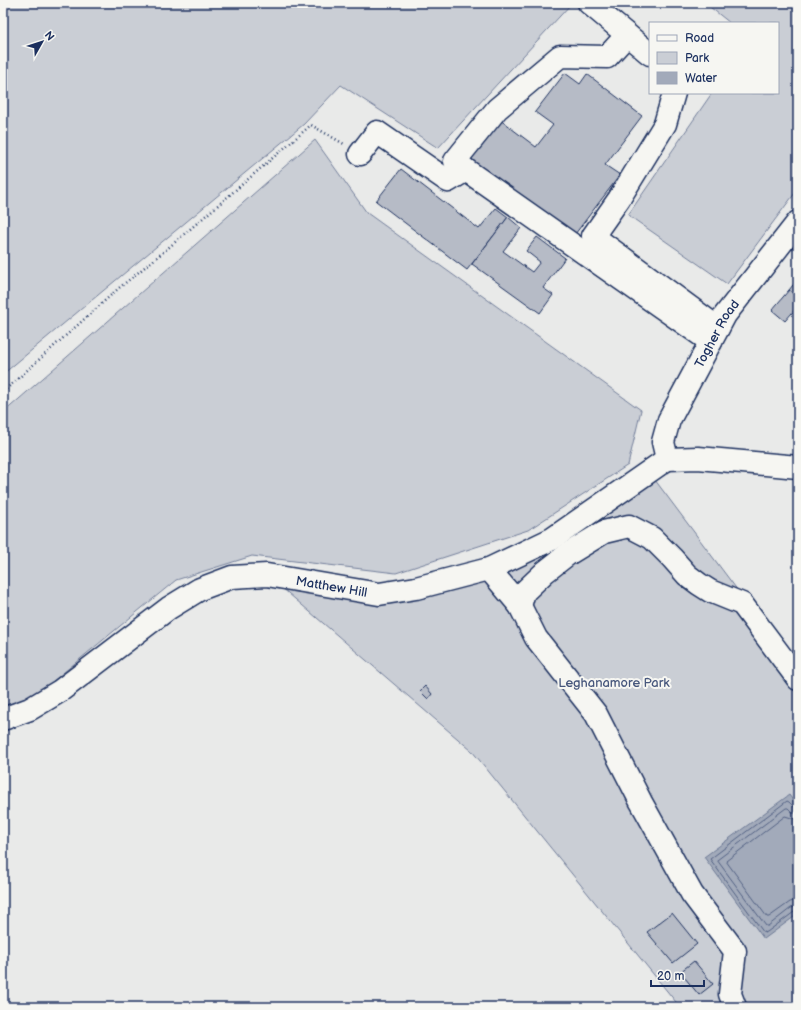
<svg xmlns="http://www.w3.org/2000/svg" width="801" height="1010" font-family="'Balsamiq Sans',sans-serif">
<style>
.green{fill:#caced5;stroke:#727e9a}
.water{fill:#a2aaba;stroke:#6c7995}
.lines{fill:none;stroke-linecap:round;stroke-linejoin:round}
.shore{stroke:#516083;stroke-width:1}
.building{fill:#b6bbc6;stroke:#1b2f5e}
.minor-casing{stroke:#1b2f5e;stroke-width:25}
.path{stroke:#1b2f5e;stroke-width:2.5;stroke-dasharray:1 3;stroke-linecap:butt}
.minor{stroke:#f6f6f2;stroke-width:22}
.labels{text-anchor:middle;stroke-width:4;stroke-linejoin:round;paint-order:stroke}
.street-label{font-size:13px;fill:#1b2f5e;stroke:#f6f6f2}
.park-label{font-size:13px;fill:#47577c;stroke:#f6f6f2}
</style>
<rect width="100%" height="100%" fill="#e9eae9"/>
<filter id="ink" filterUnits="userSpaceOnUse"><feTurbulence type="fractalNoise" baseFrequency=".025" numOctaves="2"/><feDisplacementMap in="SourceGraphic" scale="8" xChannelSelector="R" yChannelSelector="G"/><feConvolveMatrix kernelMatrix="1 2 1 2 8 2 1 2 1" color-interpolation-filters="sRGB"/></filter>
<g filter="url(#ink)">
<g class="green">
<path d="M3,3h569l-134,145 -97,-63 -37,39 -301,250z"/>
<path d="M705,3h93v186l-71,95 -99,-69 84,-122h66v-70h-48z"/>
<path d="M315,140l52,73 274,197 -13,55 -100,65 -132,43 -144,-17 -76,24 -141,116 -32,10v-293z"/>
<path d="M649,472l149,199v336h-118l-208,-256 -205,-176 112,18 110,-24z"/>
</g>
<path class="water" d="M789,795l9,12v107l-34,25 -60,-82z"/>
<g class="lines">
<g class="shore">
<path d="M798,809l-4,-2 -5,-5 -2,-1 -77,58 54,74 3,-1 27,-20h4"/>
<path d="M798,814l-6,-2 -4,-4h-2l-69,52 49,66h2l23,-18 7,-2"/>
<path d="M798,820l-13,-4 -59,45 41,56h2l21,-15 8,-2"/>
</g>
</g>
<g class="building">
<path d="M565,73l15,11 7,-10 55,42 -37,49 15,10 -48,63 -107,-82 30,-40 41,31 17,-22 -18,-13z"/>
<path d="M401,169l78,60 17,-21 12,9 -41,53 -91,-69z"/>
<path d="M508,217l13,11 -18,23 29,21 8,-10 -14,-11 11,-14 28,21 -22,30 10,7 -13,18 -68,-49z"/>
<path d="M798,279v19l-9,-8z"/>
<path d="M789,290l9,8v8l-13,15 -13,-11z"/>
<path d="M425,686l7,8 -4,5 -8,-8z"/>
<path d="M672,913l25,31 -24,19 -26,-31z"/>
<path d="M694,961l19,23 -14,11 -19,-23z"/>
</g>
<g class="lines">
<g class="minor-casing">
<g id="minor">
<path d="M589,3l61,51"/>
<path d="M674,93l-9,31 -46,75 -26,37 125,92"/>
<path d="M360,154l17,-22 71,49 18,-11 245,172"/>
<path d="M466,170l-11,-9 42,-52 63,-53 47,1 20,-22"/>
<path id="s1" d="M667,459l-4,-17 6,-22 56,-105 73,-93"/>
<path d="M667,459l31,-1 100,9"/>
<path d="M489,569l31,37 16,32 60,76 45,88 51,92 43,57 -5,43 5,13"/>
<path d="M520,606l4,-14 21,-20 23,-18 36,-22 25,-6 23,12 20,20 15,17 12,9 11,7 32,13 56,75"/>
<path id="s2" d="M3,719l27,-10 30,-18 109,-83 31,-19 32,-12 35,-2 112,19 37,-6 73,-19 63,-30 115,-80"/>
</g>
</g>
<path class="path" d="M3,392l116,-104 48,-39 144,-124 33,19"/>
<use href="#minor" class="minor"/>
</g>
</g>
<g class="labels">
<g class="street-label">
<text dy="5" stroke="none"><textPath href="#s1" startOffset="139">Togher Road</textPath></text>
<text dy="5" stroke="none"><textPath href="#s2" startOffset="372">Matthew Hill</textPath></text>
</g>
<g class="park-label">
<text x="614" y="687">Leghanamore Park</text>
</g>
</g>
<rect width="801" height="1010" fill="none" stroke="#f6f6f2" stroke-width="16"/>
<rect x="8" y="8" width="785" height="994" fill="none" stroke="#1b2f5e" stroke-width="1.5" filter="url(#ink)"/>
<rect x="649" y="22" width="130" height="72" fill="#f6f6f2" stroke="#9ea6b7"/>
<rect x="657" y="35" width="20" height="6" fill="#f6f6f2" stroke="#9ea6b7"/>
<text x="685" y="42" font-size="12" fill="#1b2f5e">Road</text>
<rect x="657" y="52" width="20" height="12" fill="#caced5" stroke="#9ea6b7"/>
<text x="685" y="62" font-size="12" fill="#1b2f5e">Park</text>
<rect x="657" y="72" width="20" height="12" fill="#a2aaba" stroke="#9ea6b7"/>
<text x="685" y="82" font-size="12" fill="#1b2f5e">Water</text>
<g transform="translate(42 42) rotate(51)" stroke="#f6f6f2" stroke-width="3" paint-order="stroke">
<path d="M0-3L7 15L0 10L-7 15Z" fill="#1b2f5e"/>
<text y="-6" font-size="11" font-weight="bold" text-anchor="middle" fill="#1b2f5e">N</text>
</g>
<path d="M651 980v6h53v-6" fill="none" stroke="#1b2f5e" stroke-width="2"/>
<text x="657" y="980" font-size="12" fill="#1b2f5e" stroke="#f6f6f2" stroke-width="3" paint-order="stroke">20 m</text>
</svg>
